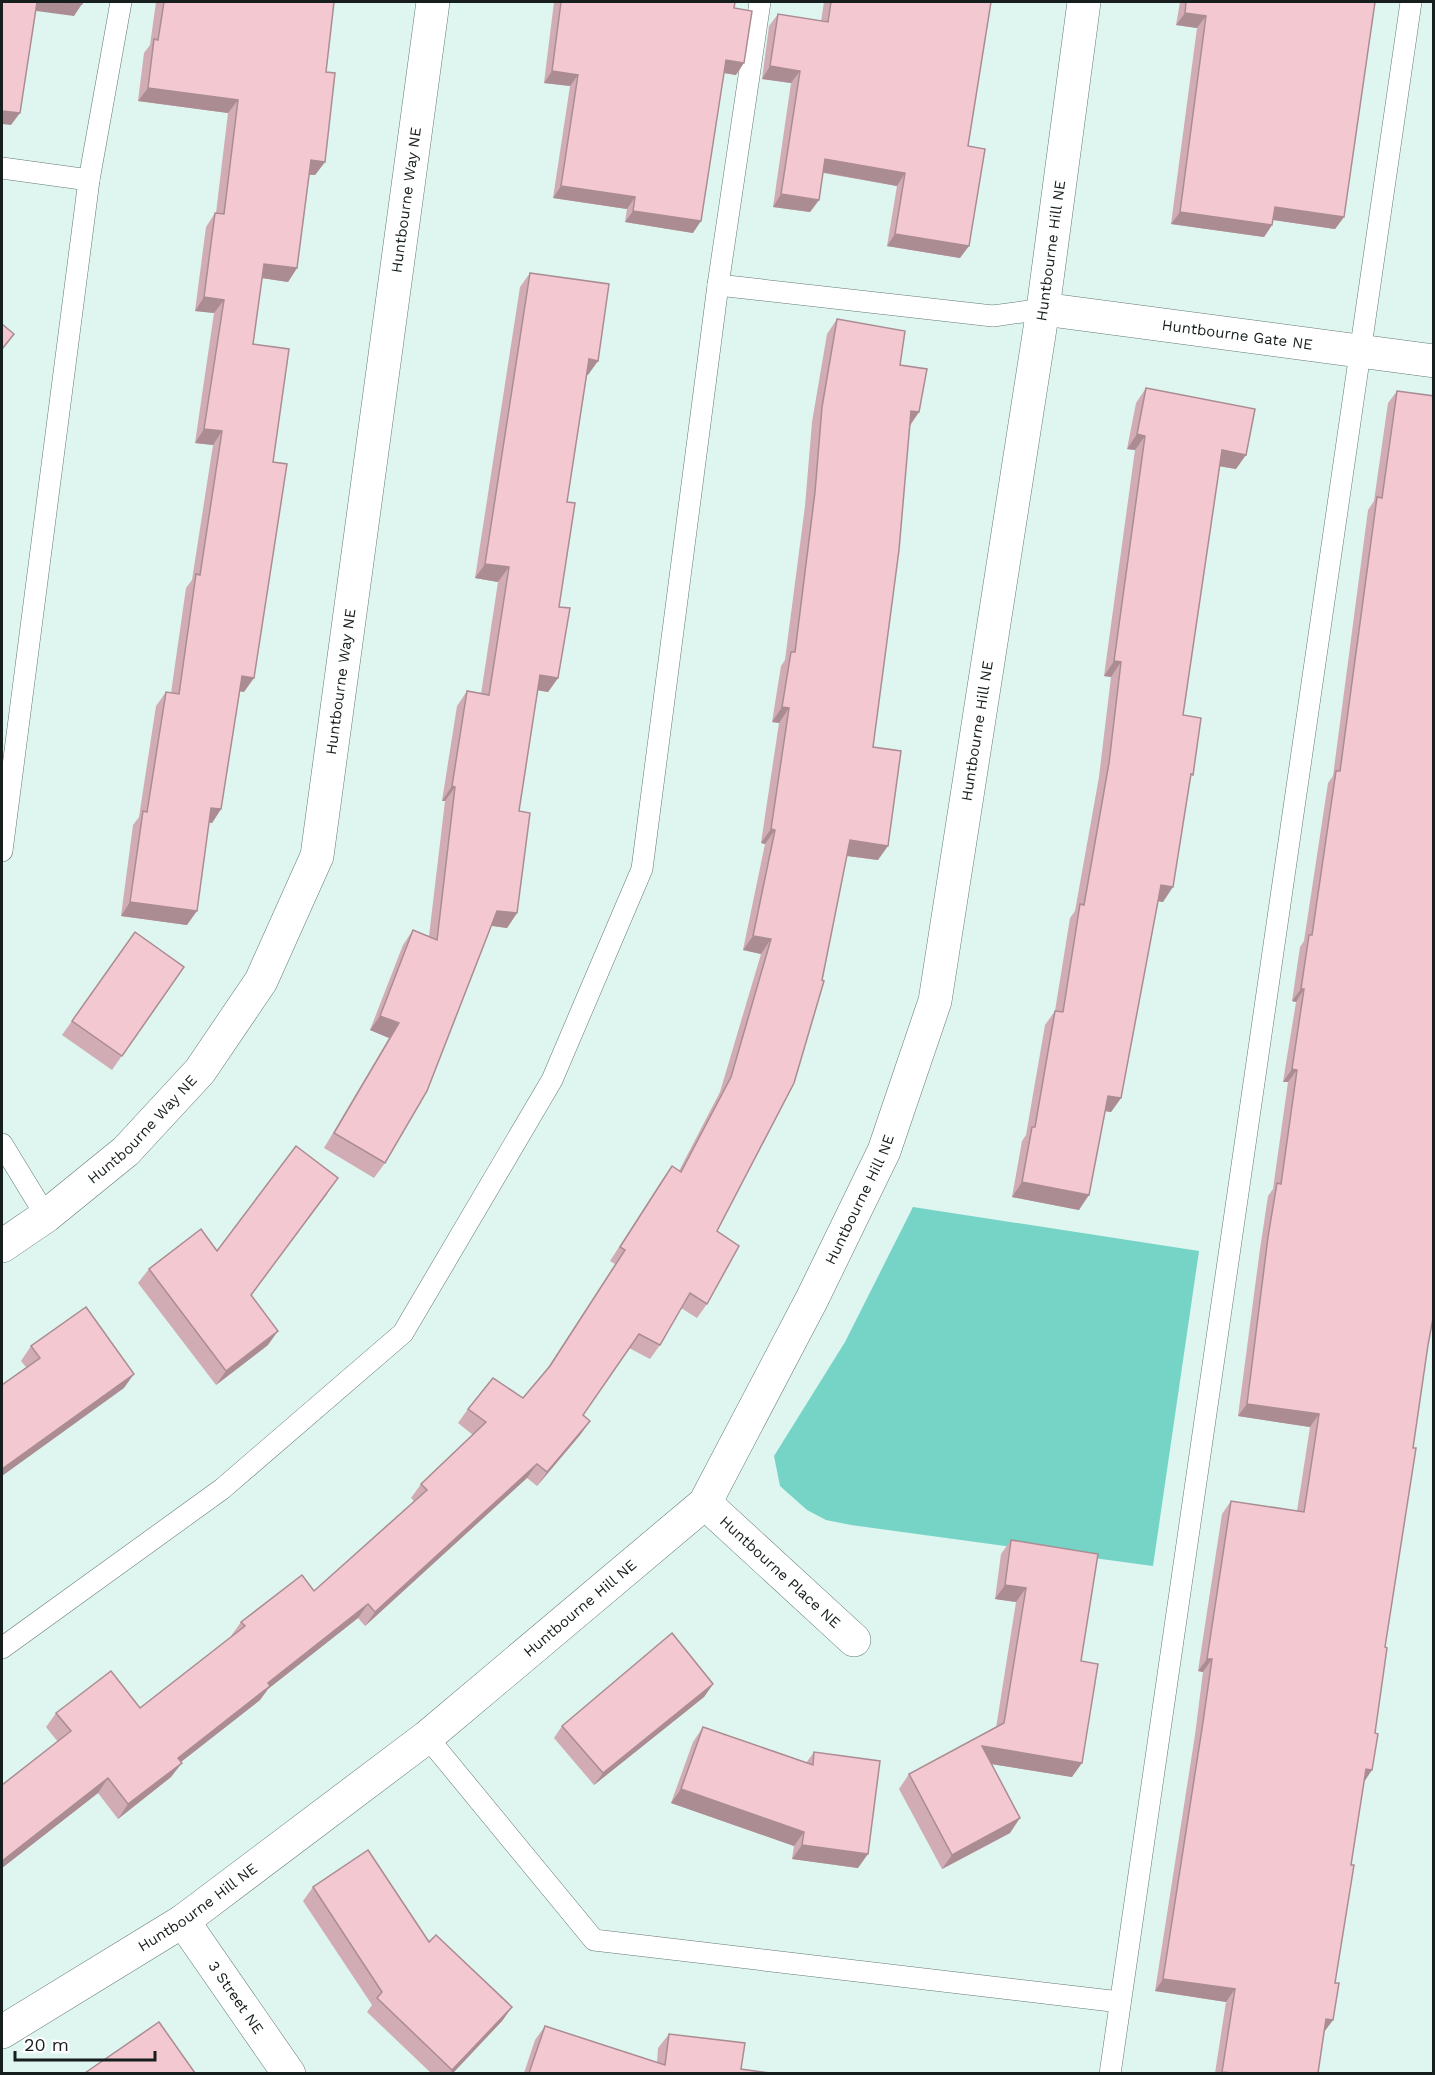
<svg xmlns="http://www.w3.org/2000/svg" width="1435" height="2075" font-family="'Work Sans',sans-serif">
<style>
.green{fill:#76d4c6}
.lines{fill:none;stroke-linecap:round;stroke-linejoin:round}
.lane-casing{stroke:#647975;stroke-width:22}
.street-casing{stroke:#647975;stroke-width:34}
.lane{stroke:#fff;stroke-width:21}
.street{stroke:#fff;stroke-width:33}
.wall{fill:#d1acb4}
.shaded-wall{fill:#aa8c92}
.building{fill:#f3c8d1;stroke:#aa8c92;stroke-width:1.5}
.labels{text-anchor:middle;stroke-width:4.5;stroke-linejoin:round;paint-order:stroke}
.street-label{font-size:15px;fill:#171f1e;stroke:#fff}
</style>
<rect width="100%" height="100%" fill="#def5f0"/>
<path class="green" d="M913,1207l286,44 -46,315 -302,-41 -25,-5 -19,-10 -27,-24 -6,-30 71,-114z"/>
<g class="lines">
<g class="lane-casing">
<g id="lane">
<path d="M2,168l87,12"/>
<path d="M718,285l275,31 50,-7"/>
<path d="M2,851l87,-671 32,-178"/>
<path d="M2,1144l44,72"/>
<path d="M2,1648l220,-159 181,-156 149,-253 90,-211 76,-584 42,-283"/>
<path d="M427,1737l167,203 526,62"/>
<path d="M1110,2074l301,-2072"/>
</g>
</g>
<g class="street-casing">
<g id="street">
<path id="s1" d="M1043,309l391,52"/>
<path id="s2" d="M2,1246l44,-30 80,-65 74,-80 61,-90 56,-125 116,-854"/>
<path id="s3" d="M705,1503l149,137"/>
<path id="s4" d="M183,1921l106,153"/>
<path id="s5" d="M2,2032l181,-111 244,-184 278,-234 107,-204 72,-148 51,-150 108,-692 41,-307"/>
</g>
</g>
<use href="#lane" class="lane"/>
<use href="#street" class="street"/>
</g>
<g class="wall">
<path d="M156,2h178l-8,70 -1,90 -10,13h-6l-12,93 -9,14 -26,-4 -9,66 20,118 -29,230 -4,-1 -19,118 -9,14 -3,-1 -22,103 -66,-9 12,-91 6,-8 17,-111 10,-14 5,1 15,-105 6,-8 21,-135 -18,-2 19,-130 -19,-2 11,-84 9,-14h1l12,-100 -90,-12 6,-48 6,-8z"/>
<path d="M554,2h181l-1,6 2,67 -12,-2 -31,160 -68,-11 2,-13 -74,-11 17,-112 -26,-3z"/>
<path d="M824,2h167l-23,144 -8,112 -73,-12 10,-60 -74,-13 -4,27 -9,12 -37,-5 18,-124 -29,-4 7,-53 9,-12 43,7z"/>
<path d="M1180,2h195l-31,215 -9,12 -62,-9 -1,5 -8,12 -93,-13 26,-196 -21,-3z"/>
<path d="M530,273l58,102h-1l-20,127 -8,105 -1,71 -10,14 -10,-2 -19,121 -2,102 -10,15 -16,-2 -106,237 -11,15 -50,-30 65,-110 -19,-8 33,-85 10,-15 16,6 16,-135h-3l15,-95 10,-15 14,3 17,-112 -23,-4 45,-291z"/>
<path d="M837,319l63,46 19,47 -9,14 -37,321 5,113 -31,-4 -130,375 -10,73 -10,14 -16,-10 -21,37 -10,14 -21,-11 -46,67 7,6 -10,14 -43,51 -10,-8 -162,148 -7,-8 -90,71 -8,11 -79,62 -10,15 -53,42 -20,-26 -96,75v-83l56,-43 -12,-15 10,-14 84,-5 92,-71 -1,-1 10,-14 73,-31 100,-90 -3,-3 10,-14 52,-49 -15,-12 10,-14 55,-11 24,-29 68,-105 -5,-3 52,-81 10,-14 7,5 41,-79 41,-138 -18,-4 22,-106 -4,-1 18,-120 -7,-1 9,-56 4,-6 20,-154 7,-84 15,-88z"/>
<path d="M1146,388l90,81 -17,-3 -36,249 7,64 -27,123 -5,-1 -37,197 -10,14 -6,-1 -26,99 -67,-13 10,-56 4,-6 19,-110 10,-14 15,-93 5,-7 24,-134 12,-100 -7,-1 31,-226 -8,-1 9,-46z"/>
<path d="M1397,391l31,954 -77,520 -16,118 -2,37 -9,12 -6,41h-103l11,-71 -71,-11 40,-256 8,-63 -5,-1 24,-157 9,-13 66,10 13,-84 -72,-11 22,-167 8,-53 5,-7 15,-107h-5l13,-80 -4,-1 8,-54 4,-6 24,-158 5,-7 35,-266 6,-9 14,-98z"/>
<path d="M135,932l49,35 -72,103 -50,-35z"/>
<path d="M328,1193l-77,102 17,50 -52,40 -78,-102 11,-14 68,-18z"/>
<path d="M31,1346l93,42 -98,-21 -5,-6z"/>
<path d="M1011,1540l70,121 -9,116 -81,-13 19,69 -68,36 -43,-80 10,-15 87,-46 20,-126 -21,-3 6,-45z"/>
<path d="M713,1684l-9,13 -110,88 -40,-47 8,-12z"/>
<path d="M703,1727l103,36 8,-11 44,116 -66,-9 2,-13 -123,-43 22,-61z"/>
<path d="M313,1887l116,55 83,65 -10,14 -49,52h-22l-64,-61 5,-7 -69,-104z"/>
<path d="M545,2026l112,37 1,-15 11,-14 72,35 29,4h-246l11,-33z"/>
</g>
<g class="shaded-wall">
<path d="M35,2h27l20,2 -8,12 -45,-6z"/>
<path d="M1185,13l21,3 -9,12 -21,-3z"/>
<path d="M726,60l18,3 -8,12 -18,-3z"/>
<path d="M770,66l30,5 -9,12 -29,-4z"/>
<path d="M552,71l26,4 -8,11 -26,-3z"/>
<path d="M148,88l90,12 -10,13 -90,-12z"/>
<path d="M2,111l18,2 -9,12 -9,-1z"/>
<path d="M825,159l80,14 -8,13 -81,-15z"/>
<path d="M311,160l14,2 -10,13 -14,-1z"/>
<path d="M561,186l74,11 -8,12 -74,-11z"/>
<path d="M781,194l38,6 -9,12 -37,-5z"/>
<path d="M1275,207l69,10 -9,12 -69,-10z"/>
<path d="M633,211l68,10 -8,12 -68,-11z"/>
<path d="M1180,212l92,13 -8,12 -93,-13z"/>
<path d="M895,234l74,12 -9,12 -73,-12z"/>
<path d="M264,264l33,4 -9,14 -33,-5z"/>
<path d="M204,297l20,3 -10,13 -19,-2z"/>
<path d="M589,359l9,2 -10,14 -9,-1z"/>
<path d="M911,411l8,1 -10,14z"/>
<path d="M204,429l18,2 -9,14 -18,-2z"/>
<path d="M1137,434l8,2 -10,14 -8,-1z"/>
<path d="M1222,450l24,5 -10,14 -24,-4z"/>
<path d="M485,564l24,3 -11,15 -23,-4z"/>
<path d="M1114,661l7,1 -10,15 -7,-1z"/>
<path d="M540,675l18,3 -10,14 -18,-3z"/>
<path d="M242,676l12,2 -10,14 -12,-2z"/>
<path d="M782,707l7,1 -10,15 -7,-1z"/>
<path d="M452,786l3,1 -10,14h-3z"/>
<path d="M211,808l10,1 -9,14 -10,-2z"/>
<path d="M771,829l4,1 -10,14 -4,-1z"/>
<path d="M850,840l38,6 -10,14 -38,-5z"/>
<path d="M1161,885l12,2 -10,15 -12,-2z"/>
<path d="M130,902l67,9 -10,14 -66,-9z"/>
<path d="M497,911l20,2 -10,15 -20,-3z"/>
<path d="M753,936l18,3 -10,15 -18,-4z"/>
<path d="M1301,989h3l-8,13 -4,-1z"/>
<path d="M380,1016l19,7 -10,15 -19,-8z"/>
<path d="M1292,1069l5,1 -9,12h-5z"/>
<path d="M1108,1096l13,2 -10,14 -13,-2z"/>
<path d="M1022,1182l67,13 -10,15 -67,-13z"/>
<path d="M278,1331l-10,14 -52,40 10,-14z"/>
<path d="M134,1374l-10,14 -122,88v-7z"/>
<path d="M1247,1404l72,10 -9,13 -72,-11z"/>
<path d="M590,1421l-10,14 -43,51 10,-14z"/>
<path d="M537,1464l-10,14 -162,148 10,-14z"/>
<path d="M1005,1585l21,3 -10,14 -21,-3z"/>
<path d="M368,1604l-10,14 -90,71 -8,11 -92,72 10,-14 90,-75z"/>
<path d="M1207,1659h5l-9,13 -5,-1z"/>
<path d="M713,1684l-9,13 -110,88 9,-12z"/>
<path d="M982,1746l100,17 -10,14 -100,-16z"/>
<path d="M182,1763l-11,14 -53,42 10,-15z"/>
<path d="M1366,1769l6,1 -8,12z"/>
<path d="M108,1778l-10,15 -96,75v-7z"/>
<path d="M681,1789l123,43 -10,14 -123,-43z"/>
<path d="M1020,1818l-10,15 -68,36 10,-14z"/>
<path d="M802,1845l66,9 -10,14 -66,-9z"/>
<path d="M1163,1979l72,10 -9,13 -71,-11z"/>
<path d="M512,2007l-10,14 -49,52h-3z"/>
<path d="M1326,2019l7,1 -9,12z"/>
</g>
<g class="building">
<path d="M2,2h35l-17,111 -18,-2z"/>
<path d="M62,2h20v2z"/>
<path d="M164,2h170l-8,70 9,1 -10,89 -14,-2 -14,108 -33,-4 -11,80 36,5 -16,113 14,2 -33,214 -12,-2 -21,133 -10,-1 -14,103 -67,-9 13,-91 4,1 19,-120 13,2 17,-120 4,1 22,-144 -18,-2 20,-129 -20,-3 11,-84 9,1 14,-114 -90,-12 6,-49 4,1z"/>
<path d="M561,2h174l-1,6 18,3 -8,52 -18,-3 -25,161 -68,-10 2,-14 -74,-11 17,-111 -26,-4z"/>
<path d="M831,2h160l-23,144 17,3 -16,97 -74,-12 10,-61 -80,-14 -6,41 -38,-6 19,-123 -30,-5 8,-52 50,8z"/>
<path d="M1186,2h189l-31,215 -69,-10 -3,18 -92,-13 26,-196 -21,-3z"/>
<path d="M530,273l79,11 -11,77 -9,-2 -22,143 8,1 -16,104 11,1 -12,70 -18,-3 -21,136 11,2 -13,100 -20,-2 -70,180 -42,72 -51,-30 65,-110 -19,-7 33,-86 24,10 18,-153 -3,-1 15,-95 22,4 20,-128 -24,-3z"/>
<path d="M837,319l68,12 -5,34 27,4 -8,43 -8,-1 -12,139 -26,197 28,4 -13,95 -38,-6 -28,140 2,1 -30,102 -77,148 22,15 -32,58 -17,-11 -30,52 -21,-11 -56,81 7,6 -43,51 -10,-8 -162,148 -7,-8 -100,79 2,3 -92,72 4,5 -54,41 -20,-26 -106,83v-76l69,-54 -15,-18 55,-42 29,37 105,-82 -4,-4 61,-47 12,16 113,-101 -6,-6 65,-62 -18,-13 25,-31 30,20 27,-32 75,-116 -5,-3 52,-81 9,6 50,-95 40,-138 -18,-3 22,-106 -4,-1 18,-121 -7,-1 9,-55h4l20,-160 7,-85z"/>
<path d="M2,324l12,10 -12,15z"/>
<path d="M1146,388l109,21 -9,46 -24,-5 -39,265 18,3 -8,57 -2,-1 -18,113 -12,-2 -40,213 -13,-2 -19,99 -67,-13 10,-55h3l20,-116 8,1 17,-108 4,1 25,-142 12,-101 -7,-1 31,-225 -8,-2z"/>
<path d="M1397,391l37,5v917l-6,32 -15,103h3l-31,199 2,1 -12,85 3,1 -6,36 -6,-1 -15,96h3l-19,118h4l-6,37 -7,-1 -8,54h-86l-10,-1 13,-83 -72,-10 40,-257 9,-63h-5l24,-158 73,11 15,-98 -72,-10 21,-167 9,-54 4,1 16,-114 -5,-1 12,-80h-3l8,-54h3l24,-164h4l37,-274 5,1z"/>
<path d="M135,932l49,35 -62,89 -50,-35z"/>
<path d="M296,1146l42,32 -87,117 27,36 -52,40 -77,-102 52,-40 16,22z"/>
<path d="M86,1307l48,67 -132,95v-84l38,-27 -9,-12z"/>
<path d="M1011,1540l87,14 -17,107 17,3 -16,99 -100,-17 38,72 -68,37 -43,-81 95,-51 22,-135 -21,-3z"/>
<path d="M672,1633l41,51 -110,89 -41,-47z"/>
<path d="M703,1727l110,38 1,-13 66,9 -12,93 -66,-9 2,-13 -123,-43z"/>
<path d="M368,1850l61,92 7,-7 76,72 -60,63 -75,-72 5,-6 -69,-105z"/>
<path d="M159,2022l36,51h-110z"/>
<path d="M545,2026l120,39 4,-31 76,9 -4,26 29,4h-241z"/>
</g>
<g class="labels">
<g class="street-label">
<text dy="5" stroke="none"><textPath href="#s2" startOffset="1173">Huntbourne Way NE</textPath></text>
<text dy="5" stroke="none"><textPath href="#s5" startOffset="2194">Huntbourne Hill NE</textPath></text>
<text dy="5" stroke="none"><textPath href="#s1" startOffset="196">Huntbourne Gate NE</textPath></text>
<text dy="5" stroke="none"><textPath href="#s2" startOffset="687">Huntbourne Way NE</textPath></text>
<text dy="5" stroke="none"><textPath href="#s5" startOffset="1708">Huntbourne Hill NE</textPath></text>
<text dy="5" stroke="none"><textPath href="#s2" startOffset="183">Huntbourne Way NE</textPath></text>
<text dy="5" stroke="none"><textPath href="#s5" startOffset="1222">Huntbourne Hill NE</textPath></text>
<text dy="5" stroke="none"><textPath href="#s3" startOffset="102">Huntbourne Place NE</textPath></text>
<text dy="5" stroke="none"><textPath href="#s5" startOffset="718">Huntbourne Hill NE</textPath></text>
<text dy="5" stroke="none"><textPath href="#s5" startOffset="232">Huntbourne Hill NE</textPath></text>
<text dy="5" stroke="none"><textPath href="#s4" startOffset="93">3 Street NE</textPath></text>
</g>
</g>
<rect width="1435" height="2075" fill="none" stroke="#171f1e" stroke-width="6"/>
<path d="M15 2051v9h140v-9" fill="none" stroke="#171f1e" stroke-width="3"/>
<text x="24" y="2051" font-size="18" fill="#171f1e" stroke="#ffffff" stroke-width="4.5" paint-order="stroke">20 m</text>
</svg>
